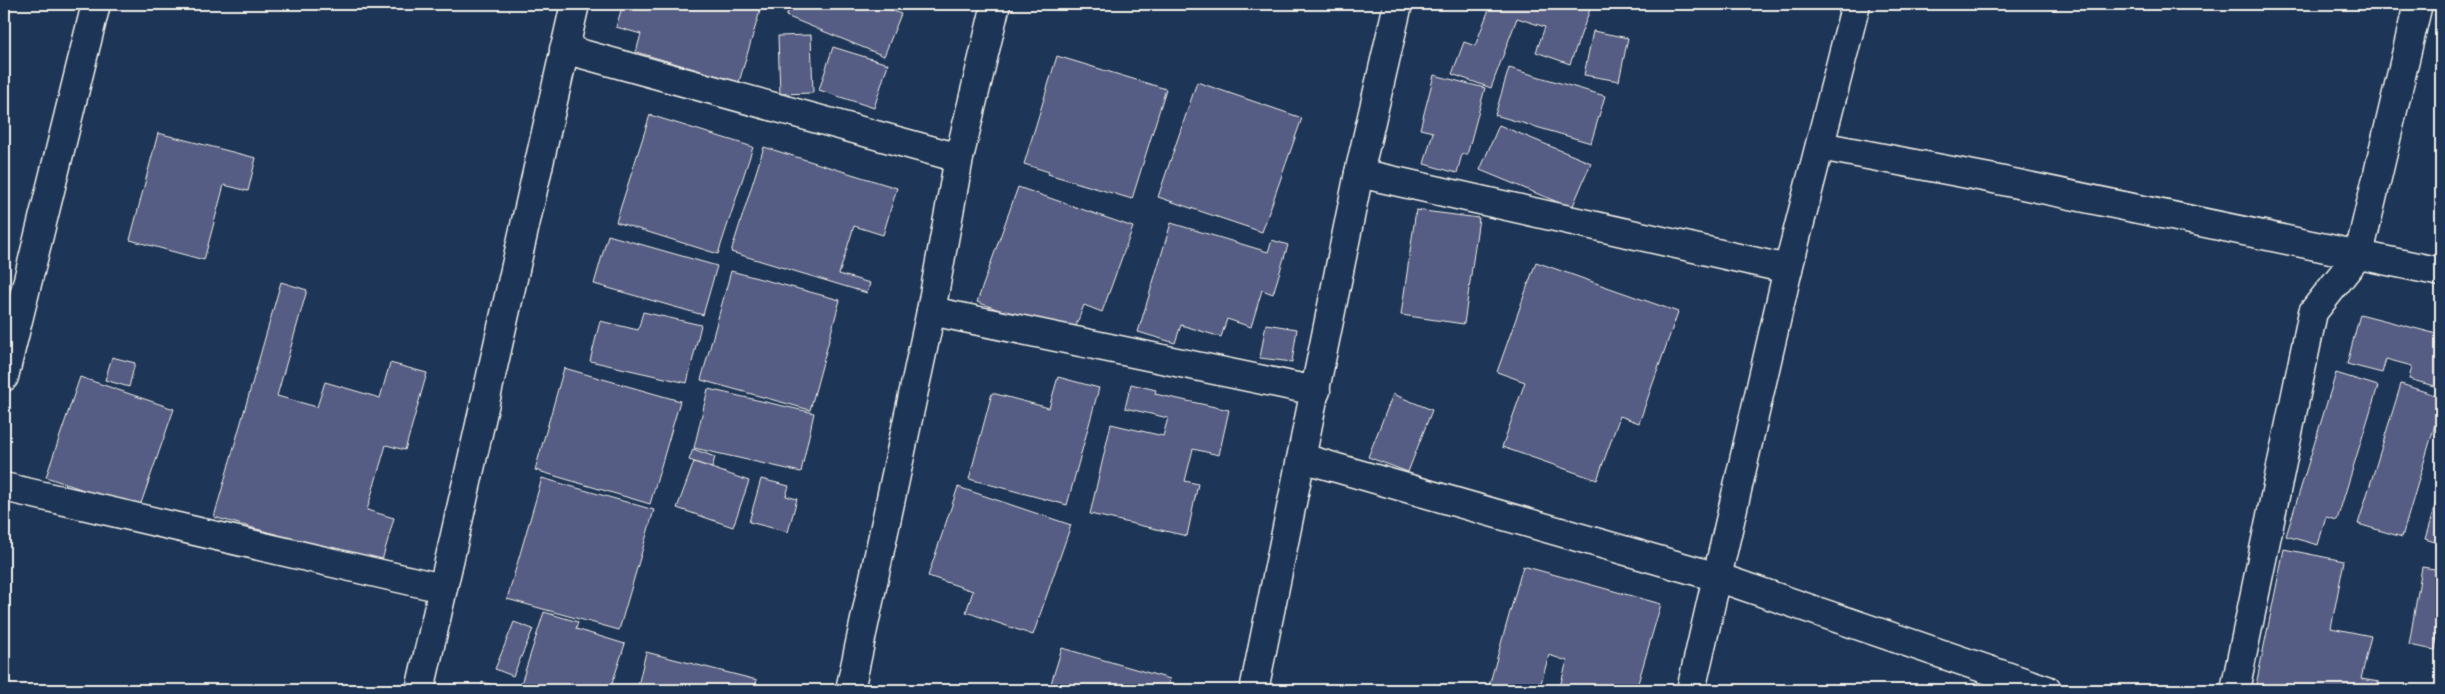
<svg xmlns="http://www.w3.org/2000/svg" width="2445" height="694" font-family="Dekko,sans-serif">
<style>
.building{fill:#555d84;stroke:#f4f1e8}
.lines{fill:none;stroke-linecap:round;stroke-linejoin:round}
.minor-casing{stroke:#f4f1e8;stroke-width:31}
.minor{stroke:#1d3557;stroke-width:28}
</style>
<rect width="100%" height="100%" fill="#1d3557"/>
<filter id="ink" filterUnits="userSpaceOnUse"><feTurbulence type="fractalNoise" baseFrequency=".02" numOctaves="2"/><feDisplacementMap in="SourceGraphic" scale="10" xChannelSelector="R" yChannelSelector="G"/><feConvolveMatrix kernelMatrix="1 2 1 2 8 2 1 2 1" color-interpolation-filters="sRGB"/></filter>
<g filter="url(#ink)">
<g class="building">
<path d="M623,4h139l-23,78 -103,-30 5,-18 -25,-7z"/>
<path d="M792,4h84l25,10 -17,42 -98,-40z"/>
<path d="M1491,4h101l-22,60 -34,-12 9,-25 -28,-9 -26,70 -39,-14 12,-32 11,4z"/>
<path d="M1593,31l35,7 -9,43 -35,-6z"/>
<path d="M811,35l2,58 -33,1 -2,-58z"/>
<path d="M833,47l55,17 -14,44 -55,-18z"/>
<path d="M1057,56l109,33 -34,110 -84,-25 1,-2 -25,-8z"/>
<path d="M1509,68l96,28 -14,47 -96,-28z"/>
<path d="M1434,75l51,13 -18,67 -5,-1 -5,19 -33,-9 9,-32 -13,-3z"/>
<path d="M1197,82l105,36 -40,114 -104,-35z"/>
<path d="M650,115l103,32 -35,107 -102,-32z"/>
<path d="M1499,125l92,38 -19,45 -92,-38z"/>
<path d="M158,133l98,25 -8,33 -24,-6 -20,75 -74,-20z"/>
<path d="M764,147l133,41 -14,47 -29,-9 -15,48 31,9 -3,10 -136,-41z"/>
<path d="M1018,187l115,40 -31,85 -18,-7 -12,31 -95,-34z"/>
<path d="M1416,210l63,8 -15,106 -63,-9z"/>
<path d="M1171,223l97,29 4,-12 16,5 -15,49 -11,-4 -11,37 -24,-8 -6,18 -40,-12 -6,18 -37,-11z"/>
<path d="M608,235l109,31 -14,49 -109,-31z"/>
<path d="M1536,262l142,50 -39,111 -19,-7 -23,64 -95,-33 23,-65 -28,-10z"/>
<path d="M731,271l109,29 -30,110 -109,-30z"/>
<path d="M281,282l26,8 -30,106 40,11 8,-25 55,16 10,-35 37,10 -22,77 -19,-5 -19,65 27,8 -13,46 -167,-47z"/>
<path d="M643,312l58,13 -14,58 -97,-22 10,-40 38,9z"/>
<path d="M2360,314l81,21v53l-32,-9 3,-13 -26,-7 -4,14 -35,-9z"/>
<path d="M1266,324l31,5 -5,33 -32,-4z"/>
<path d="M112,357l23,6 -6,24 -24,-7z"/>
<path d="M564,368l116,33 -30,103 -115,-34z"/>
<path d="M2336,373l42,13 -41,134 -11,-3 -8,28 -32,-9z"/>
<path d="M80,377l94,32 -35,100 -93,-32z"/>
<path d="M1058,377l41,11 -32,117 -98,-26 23,-86 57,15z"/>
<path d="M1131,384l25,6 -1,4 74,16 -10,45 -26,-6 -8,32 13,3 -11,52 -97,-22 21,-90 52,12 5,-18 -43,-10z"/>
<path d="M2401,384l40,13v7l-39,133 -44,-13z"/>
<path d="M708,389l106,24 -13,59 -107,-24z"/>
<path d="M1393,394l39,16 -24,62 -40,-15z"/>
<path d="M693,449l22,8 -3,11 -23,-8z"/>
<path d="M694,462l55,19 -16,46 -56,-19z"/>
<path d="M542,478l112,32 -35,120 -112,-31z"/>
<path d="M761,479l28,7 -3,10 11,3 -9,33 -39,-10z"/>
<path d="M2441,485v59l-16,-5z"/>
<path d="M958,487l113,38 -38,110 -67,-23 7,-21 -45,-15z"/>
<path d="M2284,549l60,12 -13,67 40,8 -10,43 18,3 -1,8h-123z"/>
<path d="M1523,566l138,38 -25,86h-77l8,-29 -18,-6 -10,35h-36l-14,-4z"/>
<path d="M2422,567l19,3v59l-2,-1 -4,22 -26,-5z"/>
<path d="M544,612l34,10 -2,7 49,15 -15,46h-91z"/>
<path d="M514,622l19,7 -20,47 -18,-7z"/>
<path d="M1062,648l108,31 -3,11h-118z"/>
<path d="M646,652l111,28 -3,10h-117z"/>
<path d="M482,682l32,8h-34z"/>
</g>
<g class="lines">
<g class="minor-casing">
<g id="minor">
<path d="M564,49l395,109"/>
<path d="M1820,146l169,32 452,94"/>
<path d="M1359,173l429,96"/>
<path d="M931,311l385,80"/>
<path d="M4,377l92,-373"/>
<path d="M1302,458l415,119 330,113"/>
<path d="M4,487l438,101"/>
<path d="M420,690l155,-686"/>
<path d="M850,690l81,-379 28,-153 37,-154"/>
<path d="M1254,690l105,-517 39,-169"/>
<path d="M1691,690l97,-421 68,-265"/>
<path d="M2235,690l78,-378 46,-58 59,-250"/>
</g>
</g>
<use href="#minor" class="minor"/>
</g>
</g>
<rect width="2445" height="694" fill="none" stroke="#1d3557" stroke-width="20"/>
<rect x="10" y="10" width="2425" height="674" fill="none" stroke="#f4f1e8" stroke-width="2" filter="url(#ink)"/>
</svg>
